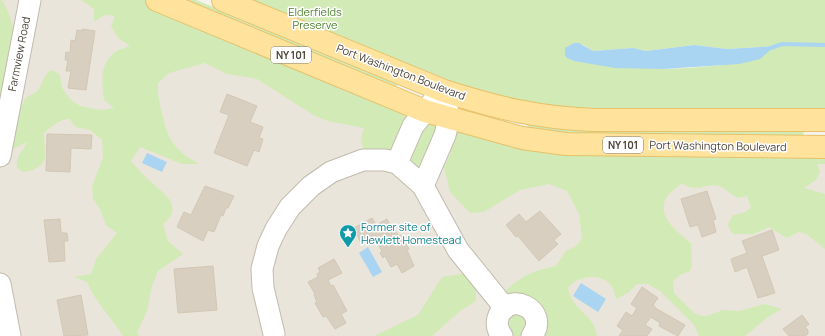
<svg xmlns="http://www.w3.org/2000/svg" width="825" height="336" font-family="Manrope,sans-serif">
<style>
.residential{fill:#eae5da}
.green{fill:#d2eab5;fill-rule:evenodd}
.water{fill:#a9d4f2}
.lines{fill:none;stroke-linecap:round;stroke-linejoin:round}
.stream{stroke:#a9d4f2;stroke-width:4}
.building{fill:#d8cfc1;stroke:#d3c7b4}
.minor-casing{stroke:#c2bbae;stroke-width:23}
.major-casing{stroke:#e6c16a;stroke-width:24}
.minor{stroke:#fff;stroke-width:21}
.major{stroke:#ffe39c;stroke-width:22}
.labels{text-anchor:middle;stroke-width:3;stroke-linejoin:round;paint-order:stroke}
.shield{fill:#fff;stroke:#817c74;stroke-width:1}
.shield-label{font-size:10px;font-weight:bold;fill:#4b4439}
.park-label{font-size:11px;fill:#4a7f2a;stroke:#fff}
.street-label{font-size:11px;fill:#4b4439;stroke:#fff}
.culture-label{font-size:11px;fill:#0d838f;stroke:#fff;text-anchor:start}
</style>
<rect width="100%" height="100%" fill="#f6f3ec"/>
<path class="residential" d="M0,0h157l330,129 338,21v186h-825z"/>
<g class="green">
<path d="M0,0l3,1 6,13 5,17 -14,73z"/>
<path d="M81,0h76l330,129 338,19v16h-8l3,7 -4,9 -12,8 21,6v55l-19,-15 -7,-2 -12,6 -18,-11 -16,7h-19l-5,-5 -1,-5 5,-9 10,-2 8,-5 -4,-12 -9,2c-6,-3 -13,-10 -19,-12 -11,-4 -23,8 -37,-3 -5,4 -13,10 -16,15 -10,19 13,35 25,45l1,22 -2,6 -10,4 -7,6 1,12 20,20 8,3h5l16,-6 16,1 26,-7 17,5 -14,8 -23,19h-46l-5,-11 -34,-34 -12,-7h-11l-9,9 -12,6c-1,-4 -2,-9 -4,-12 -9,-15 -35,-12 -44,1 4,23 27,26 29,48h-52l-31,-38 -10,-5c15,-17 31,-23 52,-27l10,-15 10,-5 6,-7 -3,-25 -12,-23 -18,-7 -29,6 -36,22 -14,1 -20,-21 -6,-25 7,-15 -11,-4 -17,38 -24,-35h-34c-5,-9 -4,-14 -1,-23l-36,-7 -13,-5 -58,-37 -30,-5 -22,-11 -36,10 -11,10c-1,13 2,21 5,34 5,25 14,34 36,47h-17l-42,-17 -9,14c6,7 12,14 19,20 14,13 35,25 13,43l5,17 15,13 -25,17 -6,15 -5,25 -10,22 2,3h-16c-12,-19 -27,-33 -36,-54l-13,-5 17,-3 5,-15 21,-26 -11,-8 -6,-16 -7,-10 -1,-13 11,-28 -1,-18 -12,-10 -15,-3 -5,-8c-10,0 -19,8 -26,14l1,25 -4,7 -8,5 -9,2 -6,-3c-5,-11 5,-17 9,-27l-16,8c3,-16 4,-36 13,-49 3,-6 11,-7 15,-12 5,-8 4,-16 14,-19l7,5 2,13 10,13 8,5 21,4 13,-2 -10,-8c-2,-17 -5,-36 11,-48 4,-3 11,-4 15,-6l-12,-8 -7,-12 4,-9c-7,-5 -15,0 -21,5v-13z"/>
<path d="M170,0h26l202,82 -2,7z"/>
<path d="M223,0h602v120l-302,-6zM582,44l11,7 40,-3 13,3 48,-6 33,4 48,-3 -51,19 -35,3 -26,1 -93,-9z"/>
<path d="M528,122l276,6 -1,9 -219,-3 -57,-6z"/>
<path d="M468,273l8,16v12l-16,10 -28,25h-58l44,-21 24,-38z"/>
<path d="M519,303l13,33h-30l-4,-18z"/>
</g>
<g class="water">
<path d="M574,43h5l14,8 40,-3 13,3 48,-6 33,4 48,-3 -15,13 -21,5 -76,5 -48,-1 -41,-7 -7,-3 -2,-3v-7z"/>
<path d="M147,153l20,9 -5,10 -20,-9z"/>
<path d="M368,247l14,25 -9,5 -14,-24z"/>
<path d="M581,283l25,16 -8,13 -25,-16z"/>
</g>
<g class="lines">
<path class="stream" d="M771,48l11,-4 43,1"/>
</g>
<g class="building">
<path d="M82,29l13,2 -9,59 -18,-2 3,-17h-5l2,-11h-3l1,-8 4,1 1,-13 4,1 2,-11 5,1z"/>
<path d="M227,94l30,12 -7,16 13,5 -4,11 4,1 -4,13 -5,-2 -7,16 -33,-13 15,-38 -9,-3z"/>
<path d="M47,134l45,1 -1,14 -20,-1 -1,24 -24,-1z"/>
<path d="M205,186l29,10 -6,12h-2l-3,8 -2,-1 -7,17 -6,-2 -5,11 -26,-14 7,-15 7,3z"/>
<path d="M707,191l9,28 -3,1 3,12 -14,5 -4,-12 -8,2 -9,-28z"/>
<path d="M540,211l21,23 -7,6 4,4 -19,17 -21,-25 -2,1 -10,-12 13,-11 7,8z"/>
<path d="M372,218l4,7 11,-6 7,13 1,-1 4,5 2,-1 8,14 -2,1 7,16 -12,7 -5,-9 -6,3 -6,-11 -2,2 -3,-5 2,-1 -7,-17 -14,8 -7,-15z"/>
<path d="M60,219l1,14h6l1,8h-4l1,20 -16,1 -5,-42z"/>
<path d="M772,230l7,20 -17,6 13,37 -17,5 -11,-31 -12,5 -4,-13 16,-6 -5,-12z"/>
<path d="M334,259l8,14 -14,7 3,6 2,-1 14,26 -6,3 5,9 -11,6 -9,-13 -3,1 -8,-14 2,-1 -3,-7 1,-1 -7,-12 10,-5 -1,-3 3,-2 -2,-4z"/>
<path d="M213,266l4,44 -39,3 -4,-44z"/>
<path d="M642,287l16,11 -5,7 4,4 28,16 -7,11 -19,-10 1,-3 -9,-6 -6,8 7,4 -5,7h-28l4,-6 -6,-4 9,-14 6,4 5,-8 -6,-4z"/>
<path d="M81,295l7,40 -24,1 -7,-36z"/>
<path d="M802,315l7,9 -4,3 3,3v4l-3,2h-16l-6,-7z"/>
</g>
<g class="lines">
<g class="minor-casing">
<g id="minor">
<path d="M0,156l30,-156"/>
<path d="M397,163l16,-37 23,-28"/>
<path d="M423,186l22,-51 4,-17 -5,-27"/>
<path d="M0,284l10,52"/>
<path d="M274,334l-11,-46 -1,-19 6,-23 8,-17 14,-22 21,-21 20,-14 32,-12h22l12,3 26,23 35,64 47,58"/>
<path d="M502,336c-4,-5 -6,-11 -4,-18 8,-29 53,-9 34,18"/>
</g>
</g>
<g class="major-casing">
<g id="major">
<path d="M157,0l268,111 97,27 44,6 259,3"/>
<path d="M223,0l221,91c53,17 95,27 150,29h231"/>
</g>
</g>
<use href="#minor" class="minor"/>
<use href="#major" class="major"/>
</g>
<defs>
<g id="sight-pin" transform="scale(0.9)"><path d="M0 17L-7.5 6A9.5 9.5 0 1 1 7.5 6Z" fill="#0f9aa8" stroke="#fff"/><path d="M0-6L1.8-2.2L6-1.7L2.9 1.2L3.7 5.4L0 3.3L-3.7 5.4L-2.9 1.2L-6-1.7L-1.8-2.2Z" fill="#fff"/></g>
</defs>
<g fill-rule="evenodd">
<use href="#sight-pin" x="348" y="233"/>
</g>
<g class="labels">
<g class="shield">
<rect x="271" y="47" width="40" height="16" rx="3"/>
<rect x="603" y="137" width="40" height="16" rx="3"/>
</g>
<g class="shield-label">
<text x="291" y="59">NY 101</text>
<text x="623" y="149">NY 101</text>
</g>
<g class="park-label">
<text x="315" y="16">Elderfields<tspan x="315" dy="13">Preserve</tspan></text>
</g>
<g class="street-label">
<text transform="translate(19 54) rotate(-79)" y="4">Farmview Road</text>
<text transform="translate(401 72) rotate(21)" y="4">Port Washington Boulevard</text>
<text transform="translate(718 146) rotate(1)" y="4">Port Washington Boulevard</text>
</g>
<g class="culture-label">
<text x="361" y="231">Former site of<tspan x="361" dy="13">Hewlett Homestead</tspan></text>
</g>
</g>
</svg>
